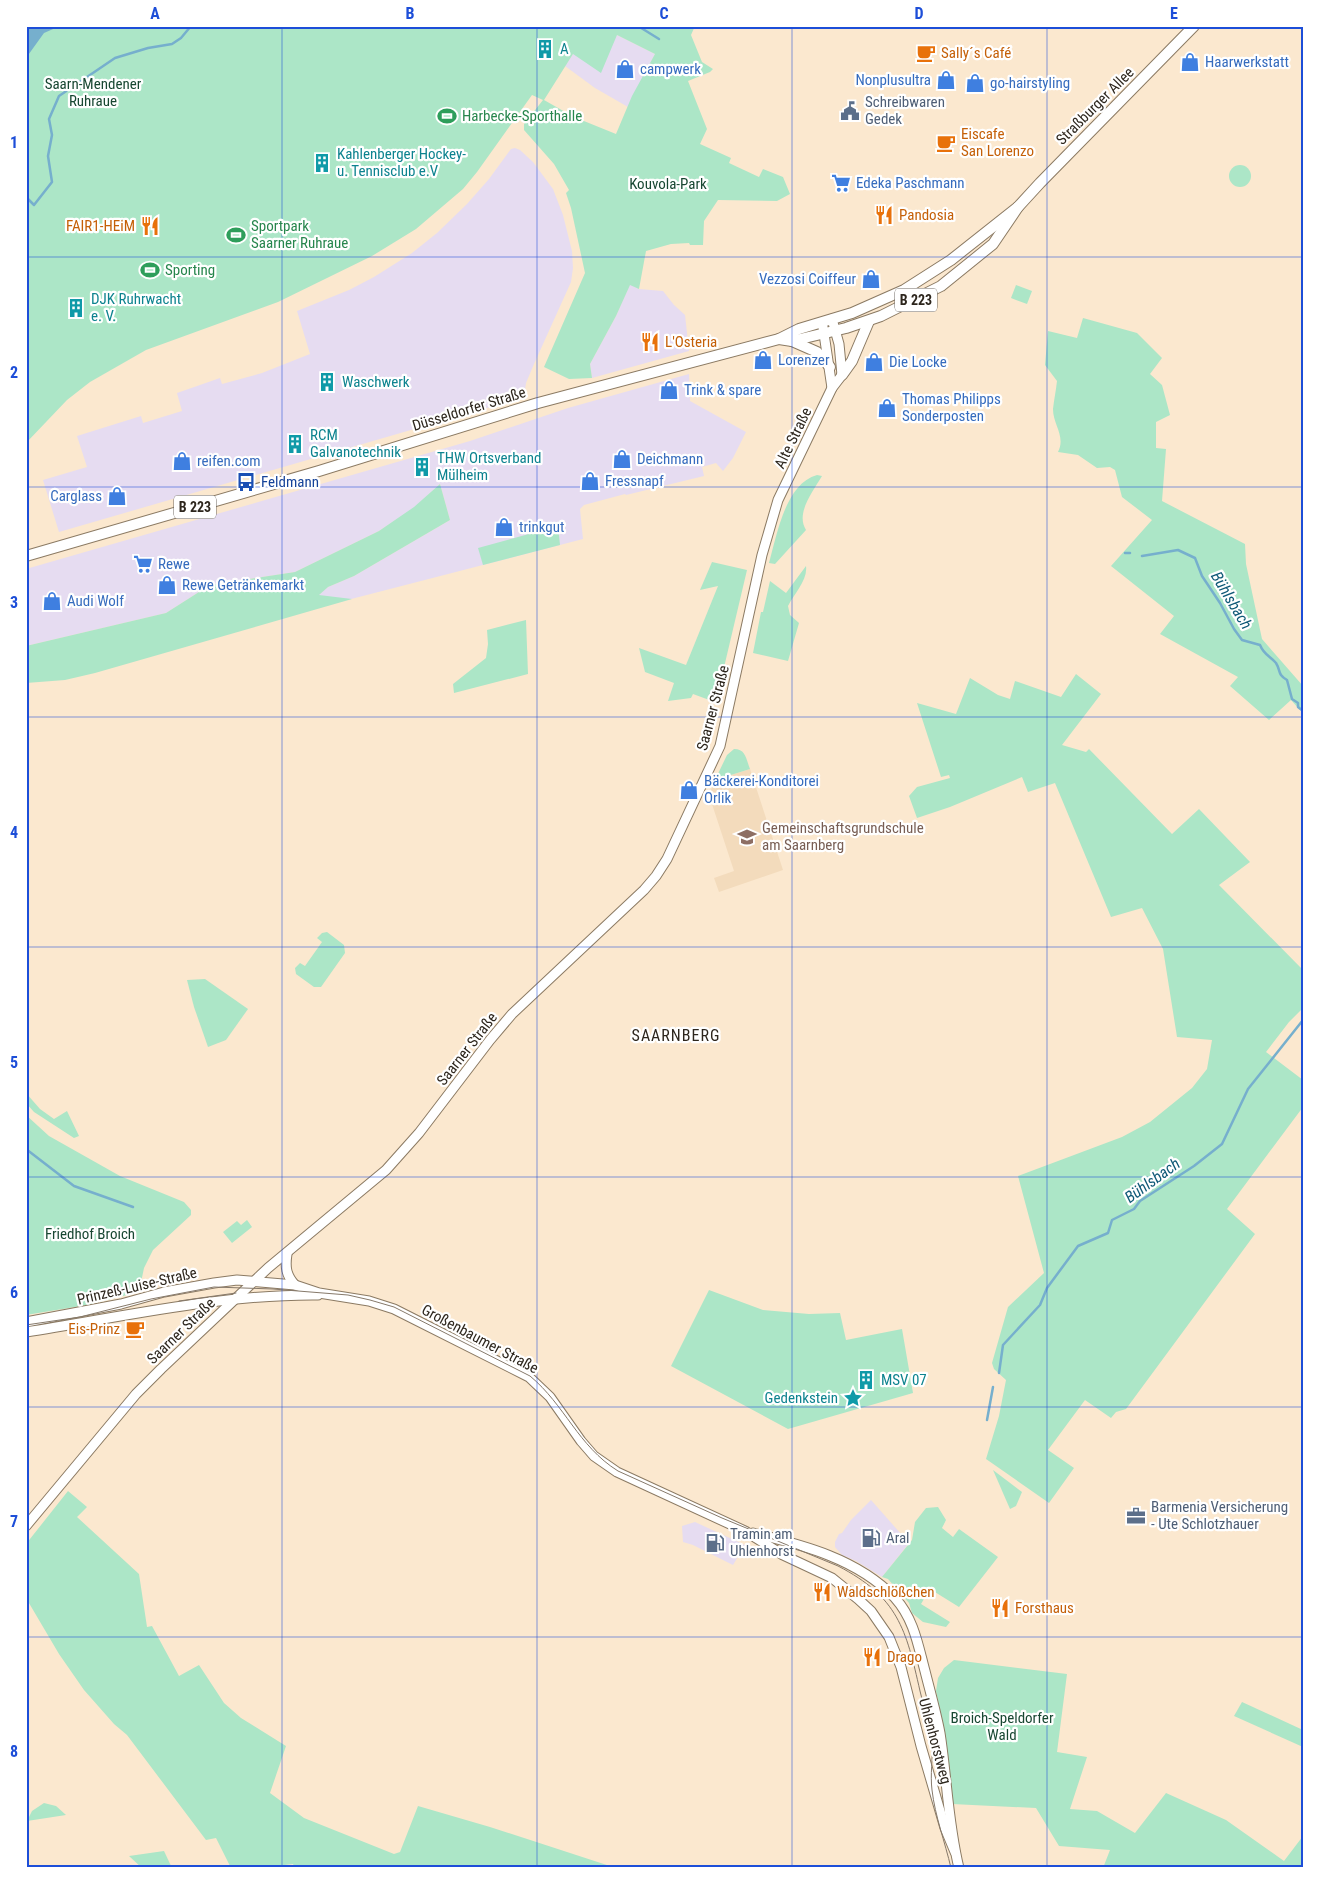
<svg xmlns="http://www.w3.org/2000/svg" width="1329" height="1894" font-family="'Roboto Condensed',sans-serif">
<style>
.commercial{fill:#e6dcf1}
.built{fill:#f3dbbc}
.green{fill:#ace6c7;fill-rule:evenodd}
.water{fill:#76afcd}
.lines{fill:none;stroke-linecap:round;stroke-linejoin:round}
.stream{stroke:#76afcd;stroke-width:2.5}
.secondary-casing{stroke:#8b7a63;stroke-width:11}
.primary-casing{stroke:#8b7a63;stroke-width:12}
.secondary{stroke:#fff;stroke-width:9}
.primary{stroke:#fff;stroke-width:10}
.tram{stroke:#86796a;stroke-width:1}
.grid{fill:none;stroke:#1d4ed8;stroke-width:1;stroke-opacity:0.55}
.labels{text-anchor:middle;stroke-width:4.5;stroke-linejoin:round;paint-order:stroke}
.shield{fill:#fff;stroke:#6c6761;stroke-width:1}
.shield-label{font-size:14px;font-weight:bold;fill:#2d261d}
.culture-label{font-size:15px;fill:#0d838f;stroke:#fff;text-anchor:start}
.food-label{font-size:15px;fill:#c56008;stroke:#fff;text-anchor:start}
.shop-label{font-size:15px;fill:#366cbe;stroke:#fff;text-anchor:start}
.park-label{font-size:15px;fill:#184732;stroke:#fff}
.service-label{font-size:15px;fill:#4e5e75;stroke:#fff;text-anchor:start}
.street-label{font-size:15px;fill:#2d261d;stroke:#fff}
.leisure-label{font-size:15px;fill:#27864d;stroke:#fff;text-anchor:start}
.transit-label{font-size:15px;fill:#164399;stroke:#fff;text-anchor:start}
.education-label{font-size:15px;fill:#785e54;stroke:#fff;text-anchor:start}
.water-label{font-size:16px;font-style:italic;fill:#0f5977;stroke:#fff}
.neighbourhood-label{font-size:16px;letter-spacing:1px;fill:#2d261d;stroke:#fff}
.neatline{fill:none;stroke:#1d4ed8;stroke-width:2}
.grid-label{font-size:16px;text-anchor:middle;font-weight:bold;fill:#1d4ed8}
</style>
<rect width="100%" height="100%" fill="#fbe8cf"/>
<g class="commercial">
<path d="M617,35l38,19 -27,53 -33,-19 -30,-22 8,-12z"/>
<path d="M515,148l5,2 13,12 20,27 10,26 9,36 1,17 -2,14 -37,82 -8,19 -2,13 -3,2 -462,134 -16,-52 44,-13 -10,-31 64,-20 2,7 39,-12 -5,-18 43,-15 2,6 40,-11 48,-19 -13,-43 52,-21 25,-13 38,-24 25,-20 30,-29 22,-25 22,-30z"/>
<path d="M630,284l9,5 24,2 11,14 11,10 4,36 -97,27 -2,-14 26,-48z"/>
<path d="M689,374l1,27 56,31 -13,26 -10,13 -7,-8 -14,4 2,9 -78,19 -1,-1 -41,11 -4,4 3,30 -286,74 31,-26 26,-11 96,-56 -10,-36 -26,24 -35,23 -84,41 -85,13 -44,28 -140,33v-77l444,-128 98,-33z"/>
<path d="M871,1500l38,43 -27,34 -26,-16 -14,-6 -7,-8v-5l4,-8 3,-1 9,-13z"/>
<path d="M695,1522l50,23 -12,20 -40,-20 -10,-3 -1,-16z"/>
</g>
<path class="built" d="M750,769l33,101 -64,22 -5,-14 20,-7 -25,-76 6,-15z"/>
<g class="green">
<path d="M26,26h669l-4,9 11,27 11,7 -3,3 -22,9 19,48 -7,15 31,14 -2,5 30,14 4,-8 20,8 7,17 -13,7 -59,-1 -14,21 -1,24h-13l-1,-2 -18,1 -25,7 -7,38 -9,-4 -14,31 -26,48 2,14 -23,1 -25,-12 41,-94 -14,-65 -5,-15 3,-3 -15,-26 -30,-34v-6l19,-24 -11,-5 -55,77 -14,17 -47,40 -44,27 -94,46 -132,48 -56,32 -23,18 -41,43zM617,35l38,19 -23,42 -16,38 -42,-17 -30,-17 29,-46 28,19z"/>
<circle cx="1240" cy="176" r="11"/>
<path d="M1016,285l16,6 -5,13 -16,-6z"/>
<path d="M1083,318l54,15 25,25 -12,16 12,11 8,30 -14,7v26l10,1 -4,52 83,43 1,20 16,75 41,47v24l-4,-1 -8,-9 -22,20 -39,-34 8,-9 -78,-43 14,-18 -63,-50 41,-46 -30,-23 -7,-27 -5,-3 -13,1 -19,-13 -20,-3c8,-16 -5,-27 -5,-43 1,-9 3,-19 4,-28l-12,-16 3,-34 29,7z"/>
<path d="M817,475l5,1c-8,14 -27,37 -16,54l-31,34 -6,-1c8,-28 16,-79 48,-88z"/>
<path d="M440,484l10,36 -96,56 -26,11 -9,8 33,4 -257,74 -30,7 -39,3v-37l140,-33 44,-28 85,-13 84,-41 35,-24z"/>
<path d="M558,526l2,19 -77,20 -5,-17z"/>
<path d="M712,562l35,8 -30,127 -5,4 -19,-7 -2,4 -23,3 6,-18 -29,-11 -6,-24 47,17 32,-79 -18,4z"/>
<path d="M806,566c2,14 -12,28 -18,40l2,9 9,8 -11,38 -35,-8 8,-41h2l7,-31 16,12z"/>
<path d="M526,620l2,54 -74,19 -1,-9 33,-26 2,-14 -1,-14z"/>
<path d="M1076,674l25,20 -39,51 24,7 3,-3 83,85 27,-25 51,53 -31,23 84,85v38l-14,14 -23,30 37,28v27l-76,102 28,25 -129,175 -10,3 -5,6 -26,-18 -37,50 26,18 -25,35 -63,-44 13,-43 7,-36 -12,-11 -2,-6 16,-56 36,-34 -26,-97 104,-39 28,-15 42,-34 15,-19 5,-29 -35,-3 -14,-88 -21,-41 -31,9 -56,-134 -27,9 -6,-15 -72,30 -33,11 -8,-22 8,-9 33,-9 -1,-3 -8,2 -24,-74 39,11 14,-36 28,17 12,4 5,-18 46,16z"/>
<path d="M734,749c12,0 12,10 16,20l-35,11 12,-25z"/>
<path d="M327,932l17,13 1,8 -24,34h-7l-18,-13 -1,-6 5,-5 5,3 17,-24 -5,-4 5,-5z"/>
<path d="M205,979l43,30 -22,31 -18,7 -14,-40 -7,-27z"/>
<path d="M26,1093l14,16 14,10 13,-8 12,25 -5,2 -40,-26 -8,-9z"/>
<path d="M26,1115l23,21 71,40 64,26 7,8v5l-38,35 -9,18 -5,24 -52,13 -61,10z"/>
<path d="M247,1220l5,7 -20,16 -9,-11 14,-11 4,4z"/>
<path d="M709,1290l54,20 46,4 31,-1 6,27 56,-11 11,64 -125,36 -117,-63z"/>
<path d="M993,1470l29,22 -6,14 -6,3z"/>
<path d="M68,1491l19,16 -10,10 62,57 8,53 5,-1 27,50 20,-11 25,38 17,15 45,28 -16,47 34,25 90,36 6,-2 18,-46 72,21 126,41h-321l-2,-4 -33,4h-29l-15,-30 -10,2 -79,-105 -13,-11 -30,-34 -25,-36 -33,-56v-54z"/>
<path d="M938,1507l8,13 -4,8 11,9 6,-8 39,28 -39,50 -29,-18 -9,15 29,18 -4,5 -23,-5 -11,-9 -3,-10 -21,-24 -6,-2 30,-37 3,-18 11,-14z"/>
<path d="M954,1660l113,14 -10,78 30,5 -17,52 27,2 38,22 31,-40 60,27 58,41 19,-25v32h-200l7,-18 -51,-4 -23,-38 -84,-4 -8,-74 -8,-39 2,-13 6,-10z"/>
<path d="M1242,1702l61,28v17l-69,-31z"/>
<path d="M44,1803l12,3 10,9 -39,6 5,-10z"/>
<path d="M164,1851l8,17h-30l-13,-12z"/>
</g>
<path class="water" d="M26,26h34l-16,7 -18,25z"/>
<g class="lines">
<g class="stream">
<path d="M638,26l21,13"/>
<path d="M26,197l8,8 18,-23 -4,-26 4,-21 -3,-16 10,-23 56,-38 33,-10 24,-4 9,-6 10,-12"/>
<path d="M1125,553h5"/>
<path d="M1142,556l36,-6 17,8 7,18 18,27 14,26 8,11 18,5c4,10 10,11 16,18 5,8 1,11 11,17l5,19 6,4v4l5,4"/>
<path d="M26,1149l48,37 59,21"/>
<path d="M999,1373l4,-28 37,-40 7,-17 31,-42 30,-13 4,-13 22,-11 6,-8 54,-35 28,-22 26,-55 55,-69"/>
<path d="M987,1420l6,-33"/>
</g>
<g class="secondary-casing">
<g id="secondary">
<path d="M823,327l9,61"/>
<path d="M287,1254c-2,13 -1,21 8,31"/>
<path d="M26,1322l95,-18 43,-12 50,-9 23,-3 58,5 24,8 50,8 25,8 135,68 21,20 31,44 13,15 23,16 128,59 38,24 49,23 26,21 13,12 18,26 12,30 20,79 24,82 10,24"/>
<path d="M26,1332c96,-15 195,-38 292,-37"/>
<path d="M26,1526l110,-132 25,-25 107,-101 118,-98 33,-37 71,-93 22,-26 132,-124 12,-14 11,-17 53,-113 42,-191 16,-55 54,-112 10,-13 -3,-31 -7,-25"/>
<path d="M753,1533c50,12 105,26 142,65 19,21 23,47 30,73 5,20 11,41 15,62 7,45 8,91 19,135"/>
</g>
</g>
<g class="primary-casing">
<g id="primary">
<path d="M779,339l13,2 54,-13 35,-12 60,-30 52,-42 25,-37 22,-24 154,-157"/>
<path d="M792,341l25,11 13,15"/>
<path d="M842,375l10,-14 17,-40"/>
<path d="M26,556l293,-85 219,-68 241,-64 20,-10 53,-16 52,-23 47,-30 67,-53"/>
</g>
</g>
<use href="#secondary" class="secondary"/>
<use href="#primary" class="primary"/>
<g class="tram">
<path d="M179,1301l57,-8"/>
<path d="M26,1325l54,-8 71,-18 63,-12 59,2 75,6 22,5 24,7 136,69c35,29 48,70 88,95l104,47 116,48c60,31 68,63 82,125 4,17 11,35 12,53 1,15 -2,30 0,46 3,26 13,52 19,78"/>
</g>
</g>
<path class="grid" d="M282,26v1842M537,26v1842M792,26v1842M1047,26v1842M26,257h1277M26,487h1277M26,717h1277M26,947h1277M26,1177h1277M26,1407h1277M26,1637h1277"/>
<defs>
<g id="building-bare" transform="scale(1.5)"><path d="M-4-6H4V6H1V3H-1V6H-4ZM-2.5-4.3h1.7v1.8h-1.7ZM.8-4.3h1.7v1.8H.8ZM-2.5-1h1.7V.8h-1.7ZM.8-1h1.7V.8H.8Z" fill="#0f9aa8" stroke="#fff" stroke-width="2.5" paint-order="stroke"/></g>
<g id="cafe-bare" transform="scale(1.5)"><path d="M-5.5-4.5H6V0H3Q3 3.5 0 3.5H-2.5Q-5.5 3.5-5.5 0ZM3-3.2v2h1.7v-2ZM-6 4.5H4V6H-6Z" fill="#e8710a" stroke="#fff" stroke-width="2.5" paint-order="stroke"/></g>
<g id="shop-bare" transform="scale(1.5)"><path d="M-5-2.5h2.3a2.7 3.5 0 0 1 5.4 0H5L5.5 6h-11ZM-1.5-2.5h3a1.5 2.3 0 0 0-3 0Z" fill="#3f7fe0" stroke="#fff" stroke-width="2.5" paint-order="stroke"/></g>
<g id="civic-bare" transform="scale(1.5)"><path d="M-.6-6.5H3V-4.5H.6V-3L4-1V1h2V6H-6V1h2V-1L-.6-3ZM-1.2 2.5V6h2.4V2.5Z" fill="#5c6f8a" stroke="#fff" stroke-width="2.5" paint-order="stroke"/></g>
<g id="stadium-bare" transform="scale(1.5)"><path d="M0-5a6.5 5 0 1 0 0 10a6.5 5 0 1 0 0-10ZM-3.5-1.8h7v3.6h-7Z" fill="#2e9e5b" stroke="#fff" stroke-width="2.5" paint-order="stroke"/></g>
<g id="supermarket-bare" transform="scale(1.5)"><path d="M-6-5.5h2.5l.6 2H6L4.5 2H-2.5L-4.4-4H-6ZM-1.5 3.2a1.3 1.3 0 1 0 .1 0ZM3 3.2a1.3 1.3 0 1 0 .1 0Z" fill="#3f7fe0" stroke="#fff" stroke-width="2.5" paint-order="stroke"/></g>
<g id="restaurant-bare" transform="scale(1.5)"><path d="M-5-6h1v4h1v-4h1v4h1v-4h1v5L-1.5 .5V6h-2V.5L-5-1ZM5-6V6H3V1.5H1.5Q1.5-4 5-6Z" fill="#e8710a" stroke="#fff" stroke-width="2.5" paint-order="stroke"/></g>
<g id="bus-bare" transform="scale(1.5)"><path d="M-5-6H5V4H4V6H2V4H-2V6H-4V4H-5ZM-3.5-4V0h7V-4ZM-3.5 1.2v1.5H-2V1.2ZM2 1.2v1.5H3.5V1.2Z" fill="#1a4fb4" stroke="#fff" stroke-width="2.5" paint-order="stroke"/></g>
<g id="school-bare" transform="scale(1.5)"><path d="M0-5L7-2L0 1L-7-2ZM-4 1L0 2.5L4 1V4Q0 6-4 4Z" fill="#8d6e63" stroke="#fff" stroke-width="2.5" paint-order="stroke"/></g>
<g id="sight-bare" transform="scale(1.5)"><path d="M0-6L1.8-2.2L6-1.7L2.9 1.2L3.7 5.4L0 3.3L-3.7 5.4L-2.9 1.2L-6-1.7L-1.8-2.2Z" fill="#0f9aa8" stroke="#fff" stroke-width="2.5" paint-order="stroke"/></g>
<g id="office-bare" transform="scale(1.5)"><path d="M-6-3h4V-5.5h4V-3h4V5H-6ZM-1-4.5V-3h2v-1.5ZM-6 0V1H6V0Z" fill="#5c6f8a" stroke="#fff" stroke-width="2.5" paint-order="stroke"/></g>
<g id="fuel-bare" transform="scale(1.5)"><path d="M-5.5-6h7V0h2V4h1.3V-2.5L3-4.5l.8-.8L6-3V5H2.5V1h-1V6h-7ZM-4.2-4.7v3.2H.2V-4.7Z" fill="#5c6f8a" stroke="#fff" stroke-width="2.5" paint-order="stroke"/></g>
</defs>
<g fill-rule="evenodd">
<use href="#building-bare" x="545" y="49"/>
<use href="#cafe-bare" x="926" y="53"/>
<use href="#shop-bare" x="1190" y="62"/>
<use href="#shop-bare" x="625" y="69"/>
<use href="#shop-bare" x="946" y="80"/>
<use href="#shop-bare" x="975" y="83"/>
<use href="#civic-bare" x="850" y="111"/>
<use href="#stadium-bare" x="447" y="116"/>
<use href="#cafe-bare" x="946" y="143"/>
<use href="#building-bare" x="322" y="163"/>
<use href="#supermarket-bare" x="841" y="183"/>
<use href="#restaurant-bare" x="884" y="215"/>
<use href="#restaurant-bare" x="150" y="226"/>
<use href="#stadium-bare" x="236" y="235"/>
<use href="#stadium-bare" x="150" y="270"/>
<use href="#shop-bare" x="871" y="279"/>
<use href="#building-bare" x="76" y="308"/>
<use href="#restaurant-bare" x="650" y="342"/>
<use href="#shop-bare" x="763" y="360"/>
<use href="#shop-bare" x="874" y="362"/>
<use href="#building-bare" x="327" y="382"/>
<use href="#shop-bare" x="669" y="390"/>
<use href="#shop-bare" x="887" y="408"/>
<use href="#building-bare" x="295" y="444"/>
<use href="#shop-bare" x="622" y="459"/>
<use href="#shop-bare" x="182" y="461"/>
<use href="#building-bare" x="422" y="467"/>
<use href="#shop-bare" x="590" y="481"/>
<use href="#bus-bare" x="246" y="482"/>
<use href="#shop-bare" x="117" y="496"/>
<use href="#shop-bare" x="504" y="527"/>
<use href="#supermarket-bare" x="143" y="564"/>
<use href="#shop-bare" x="167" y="585"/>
<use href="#shop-bare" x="52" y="601"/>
<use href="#shop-bare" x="689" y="790"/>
<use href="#school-bare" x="747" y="837"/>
<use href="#cafe-bare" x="135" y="1329"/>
<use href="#building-bare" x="866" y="1380"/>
<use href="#sight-bare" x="853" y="1398"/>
<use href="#office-bare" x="1136" y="1516"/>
<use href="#fuel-bare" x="871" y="1538"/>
<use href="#fuel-bare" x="715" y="1543"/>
<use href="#restaurant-bare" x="822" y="1592"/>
<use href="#restaurant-bare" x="1000" y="1608"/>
<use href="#restaurant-bare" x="872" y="1657"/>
</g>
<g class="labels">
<g class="shield">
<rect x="895" y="288.5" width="42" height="23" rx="4"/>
<rect x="174" y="495.5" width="42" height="23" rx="4"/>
</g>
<g class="shield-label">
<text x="916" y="305">B 223</text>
<text x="195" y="512">B 223</text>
</g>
<g class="culture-label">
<text x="560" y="54">A</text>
<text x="337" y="159">Kahlenberger Hockey-<tspan x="337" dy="17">u. Tennisclub e.V</tspan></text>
<text x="91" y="304">DJK Ruhrwacht<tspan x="91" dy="17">e. V.</tspan></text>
<text x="342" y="387">Waschwerk</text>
<text x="310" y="440">RCM<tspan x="310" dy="17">Galvanotechnik</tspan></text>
<text x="437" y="463">THW Ortsverband<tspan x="437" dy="17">Mülheim</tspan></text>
<text x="881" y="1385">MSV 07</text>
<text x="838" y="1403" text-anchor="end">Gedenkstein</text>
</g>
<g class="food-label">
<text x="941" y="58">Sally´s Café</text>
<text x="961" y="139">Eiscafe<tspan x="961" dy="17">San Lorenzo</tspan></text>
<text x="899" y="220">Pandosia</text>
<text x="135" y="231" text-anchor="end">FAIR1-HEiM</text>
<text x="665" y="347">L'Osteria</text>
<text x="120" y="1334" text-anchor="end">Eis-Prinz</text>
<text x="837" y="1597">Waldschlößchen</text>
<text x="1015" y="1613">Forsthaus</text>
<text x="887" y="1662">Drago</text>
</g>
<g class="shop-label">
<text x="1205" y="67">Haarwerkstatt</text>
<text x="640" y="74">campwerk</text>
<text x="931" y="85" text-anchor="end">Nonplusultra</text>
<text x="990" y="88">go-hairstyling</text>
<text x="856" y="188">Edeka Paschmann</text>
<text x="856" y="284" text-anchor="end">Vezzosi Coiffeur</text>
<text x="778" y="365">Lorenzer</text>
<text x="889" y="367">Die Locke</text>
<text x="684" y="395">Trink &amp; spare</text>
<text x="902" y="404">Thomas Philipps<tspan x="902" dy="17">Sonderposten</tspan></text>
<text x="637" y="464">Deichmann</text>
<text x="197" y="466">reifen.com</text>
<text x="605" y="486">Fressnapf</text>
<text x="102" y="501" text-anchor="end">Carglass</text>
<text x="519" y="532">trinkgut</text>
<text x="158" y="569">Rewe</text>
<text x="182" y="590">Rewe Getränkemarkt</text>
<text x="67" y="606">Audi Wolf</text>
<text x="704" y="786">Bäckerei-Konditorei<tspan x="704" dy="17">Orlik</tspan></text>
</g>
<g class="park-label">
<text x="93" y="89">Saarn-Mendener<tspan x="93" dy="17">Ruhraue</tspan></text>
<text x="668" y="189">Kouvola-Park</text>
<text x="90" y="1239">Friedhof Broich</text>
<text x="1002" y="1723">Broich-Speldorfer<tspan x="1002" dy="17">Wald</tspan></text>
</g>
<g class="service-label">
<text x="865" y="107">Schreibwaren<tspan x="865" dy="17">Gedek</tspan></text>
<text x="1151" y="1512">Barmenia Versicherung<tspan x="1151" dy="17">- Ute Schlotzhauer</tspan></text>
<text x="730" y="1539">Tramin am<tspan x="730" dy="17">Uhlenhorst</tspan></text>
<text x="886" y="1543">Aral</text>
</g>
<g class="street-label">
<text transform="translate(1095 106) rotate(-45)" y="5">Straßburger Allee</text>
<text transform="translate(469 409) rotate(-17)" y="5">Düsseldorfer Straße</text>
<text transform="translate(793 438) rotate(-64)" y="5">Alte Straße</text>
<text transform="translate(713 708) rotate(-75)" y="5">Saarner Straße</text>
<text transform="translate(467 1049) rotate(-52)" y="5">Saarner Straße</text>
<text transform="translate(137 1286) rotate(-13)" y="5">Prinzeß-Luise-Straße</text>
<text transform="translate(181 1331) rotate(-44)" y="5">Saarner Straße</text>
<text transform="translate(480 1339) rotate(28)" y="5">Großenbaumer Straße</text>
<text transform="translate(935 1741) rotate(75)" y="5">Uhlenhorstweg</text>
</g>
<g class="leisure-label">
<text x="462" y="121">Harbecke-Sporthalle</text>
<text x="251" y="231">Sportpark<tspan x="251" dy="17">Saarner Ruhraue</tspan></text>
<text x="165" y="275">Sporting</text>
</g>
<g class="transit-label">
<text x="261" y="487">Feldmann</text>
</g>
<g class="education-label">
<text x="762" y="833">Gemeinschaftsgrundschule<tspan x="762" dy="17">am Saarnberg</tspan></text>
</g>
<g class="water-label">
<text transform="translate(1232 600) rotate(59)" y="6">Bühlsbach</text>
<text transform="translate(1152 1180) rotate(-36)" y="6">Bühlsbach</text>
</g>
<g class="neighbourhood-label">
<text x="676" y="1041">SAARNBERG</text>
</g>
</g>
<rect width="1329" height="1894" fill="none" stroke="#ffffff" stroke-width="55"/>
<rect x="28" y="28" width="1274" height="1838" class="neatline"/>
<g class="grid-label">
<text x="155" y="19">A</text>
<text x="410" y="19">B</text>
<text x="664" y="19">C</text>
<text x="919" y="19">D</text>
<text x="1174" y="19">E</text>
<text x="14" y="148">1</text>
<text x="14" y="378">2</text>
<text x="14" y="608">3</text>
<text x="14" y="838">4</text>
<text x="14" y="1068">5</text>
<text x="14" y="1298">6</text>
<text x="14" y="1527">7</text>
<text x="14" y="1757">8</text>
</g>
</svg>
